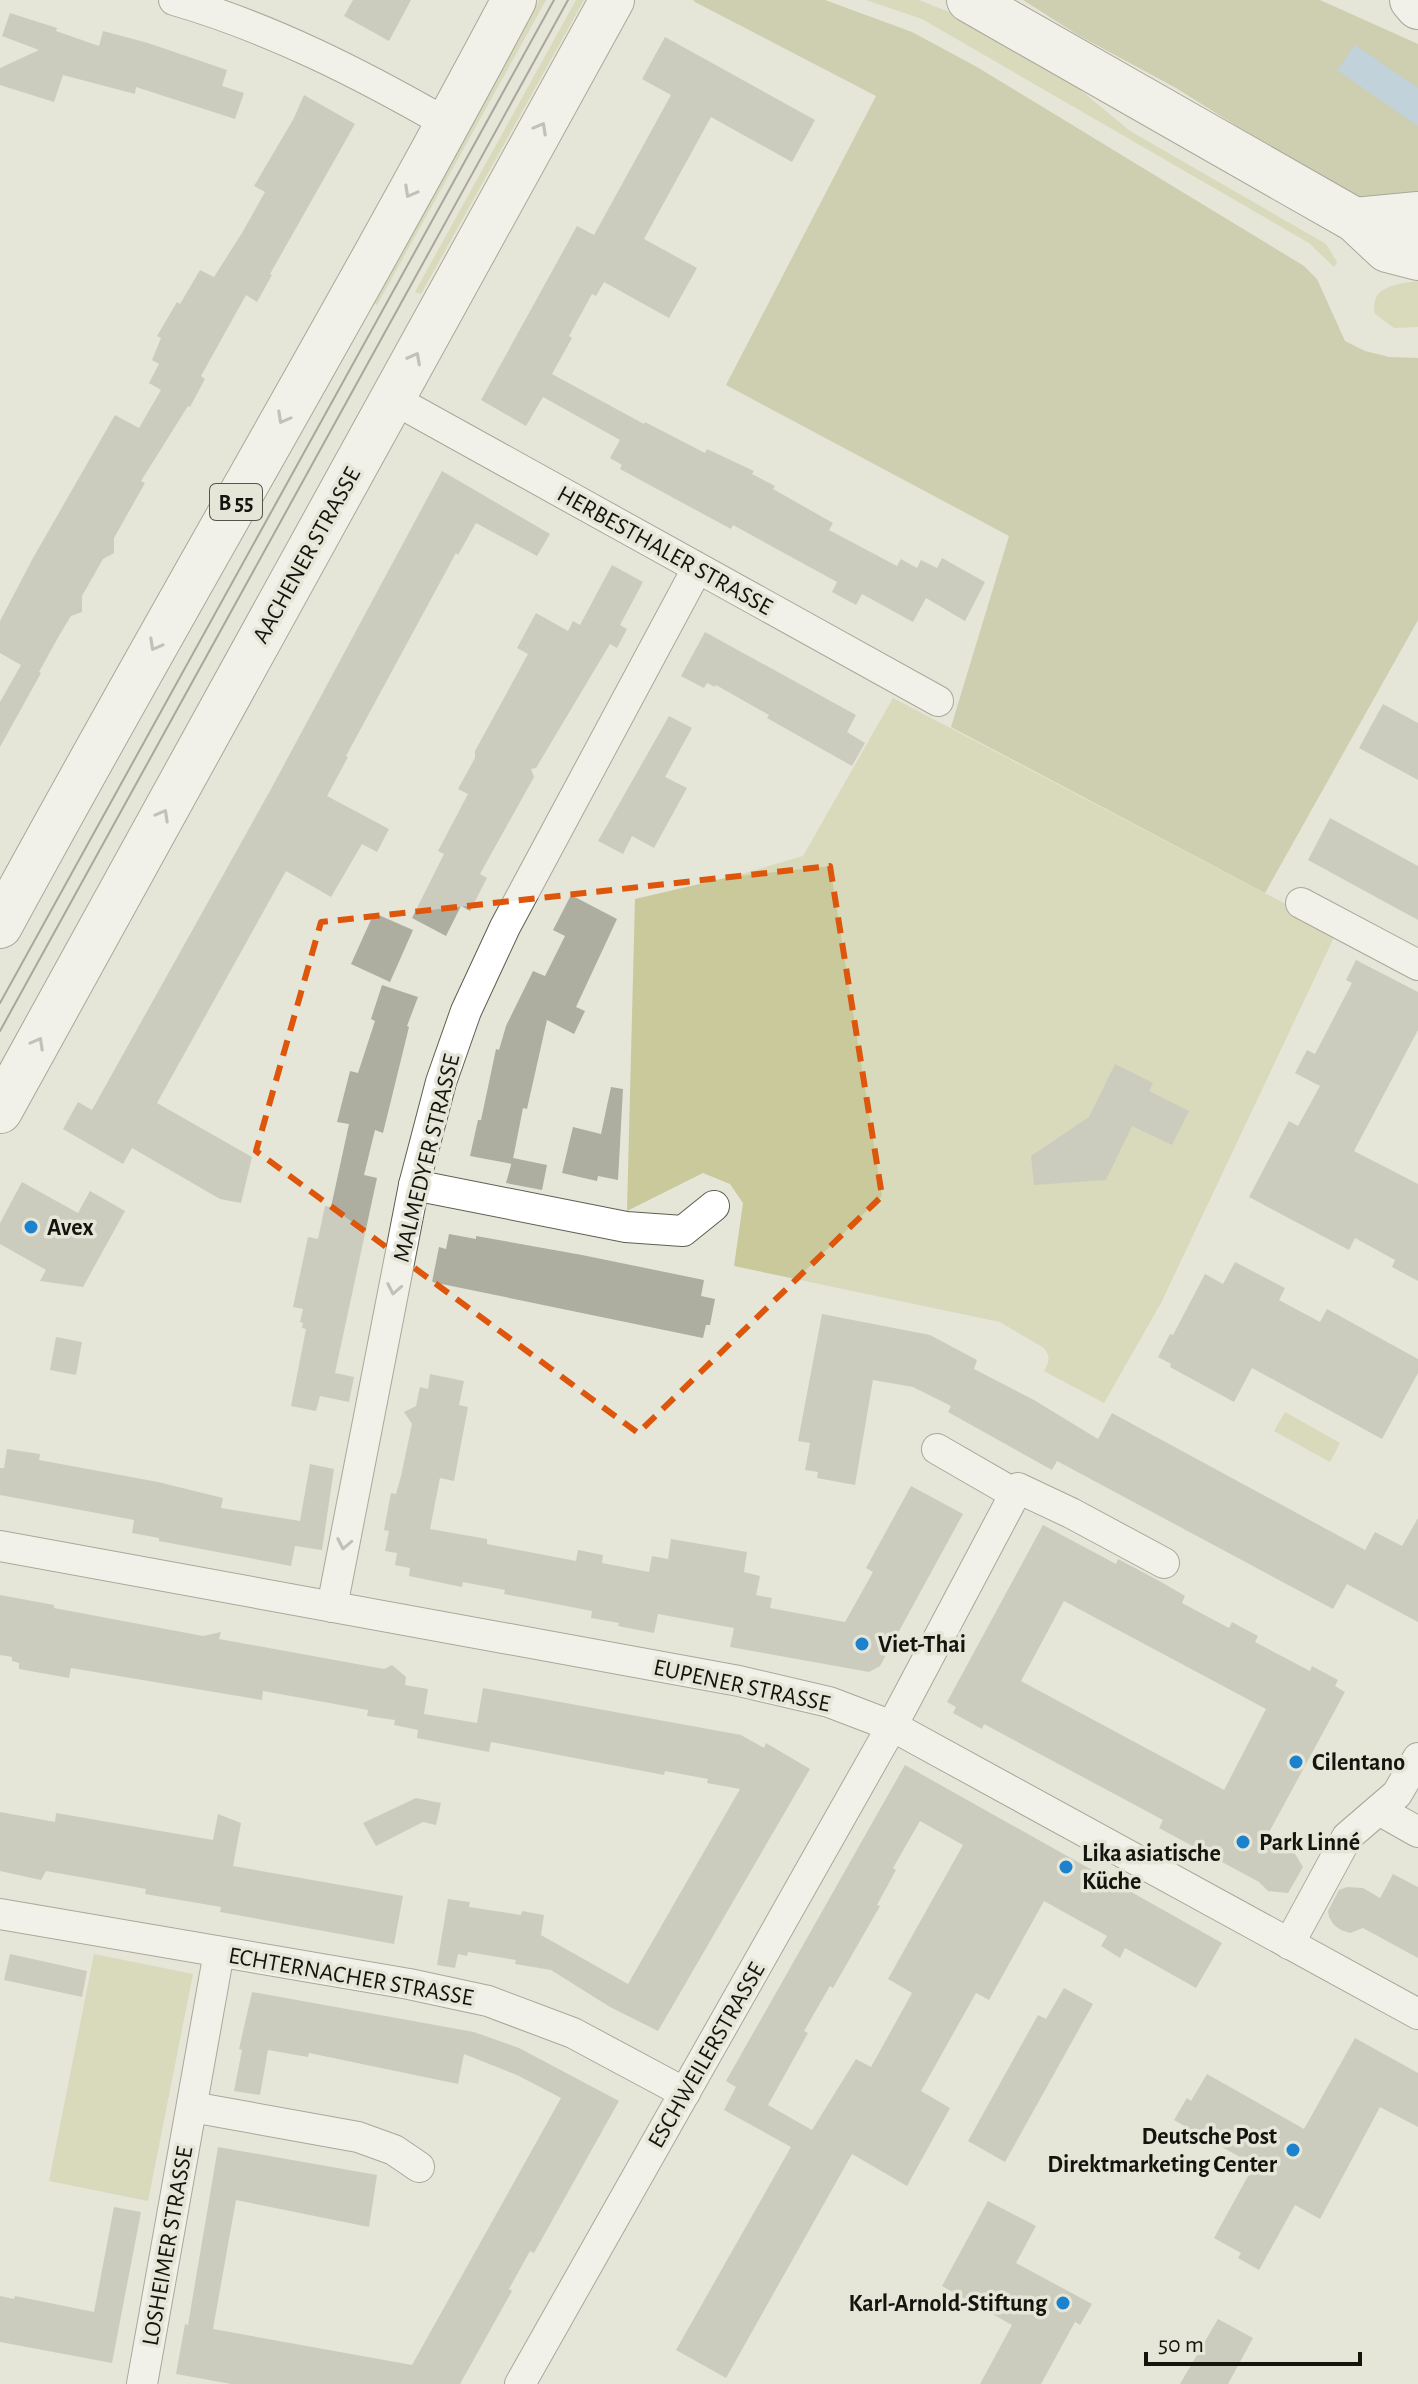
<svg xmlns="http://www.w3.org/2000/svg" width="1418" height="2384" font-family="'Alegreya Sans',sans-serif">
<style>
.green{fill:#c9c99c}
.forest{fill:#b1b181}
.water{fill:#95bbdf}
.building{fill:#aeaea0;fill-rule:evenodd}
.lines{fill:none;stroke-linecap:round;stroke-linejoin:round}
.street-casing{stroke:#5e5f52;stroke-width:32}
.primary-casing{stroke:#5e5f52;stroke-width:46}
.street{stroke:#fff;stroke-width:30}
.primary{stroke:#fff;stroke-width:44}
.tram{stroke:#5c5c54;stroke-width:2}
.oneway{stroke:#969693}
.marked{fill:none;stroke:#dd560c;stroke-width:6;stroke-dasharray:16 10;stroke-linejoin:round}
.poi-dot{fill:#1d82cd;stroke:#e5e6d7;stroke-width:3}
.labels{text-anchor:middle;stroke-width:7;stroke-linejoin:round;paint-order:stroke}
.shield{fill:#e5e6d7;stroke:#53544c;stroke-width:2}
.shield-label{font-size:22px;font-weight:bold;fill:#151510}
.street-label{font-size:24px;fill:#151510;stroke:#e5e6d7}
.poi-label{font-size:24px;font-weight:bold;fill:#151510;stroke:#e5e6d7;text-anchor:start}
</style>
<rect width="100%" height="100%" fill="#e5e6d7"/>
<g class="green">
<path d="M539,0h7l-169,305 -4,-3z"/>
<path d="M576,0h8l-163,294 -6,-2z"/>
<path d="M866,0h53l35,14 106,59 70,58 196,113 11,18 -3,5 -25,-24 -387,-224z"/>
<path d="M1418,281v46l-24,1 -19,-14c-6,-28 22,-30 43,-33z"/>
<path d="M893,698l444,233 -176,372 -57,100 -60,-32c5,-9 7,-14 0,-23l-44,-26 -266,-56 9,-63 -13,-19 -27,-11 -76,38 8,-312 103,-24 65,-19z"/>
<path d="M1285,1412l55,31 -10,19 -56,-31z"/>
<path d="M94,1954l99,20 -45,227 -99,-20z"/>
</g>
<g class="forest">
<path d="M695,0h130l87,32 65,35 327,199 13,13 28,62 20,10 24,6 29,1v262l-153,273 -314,-166 58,-191 -283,-151 150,-289 -183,-95z"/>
<path d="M1023,0h297l98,44v158l-53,-3 -47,-22 -142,-89 -98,-53z"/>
</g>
<path class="water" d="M1355,45l63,43v38l-81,-56z"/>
<g class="building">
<path d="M353,0h58l-22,41 -45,-25z"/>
<path d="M10,13l47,15 -1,3 43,15 4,-15 45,12 79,27 -5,16 22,7 -9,26 -99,-32 -1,7 -72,-19 -9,27 -54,-17v-17l39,-18 -37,-14z"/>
<path d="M665,37l150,83 -23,42 -81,-45 -67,122 53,29 -28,50 -65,-36 -8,14 -4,-2 -23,42 3,2 -20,36 92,50 1,-2 60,31 2,-4 47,22 -2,3 23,12 -2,3 60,34 -4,7 68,36 4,-7 16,9 4,-8 16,8 5,-10 43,24 -20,39 -39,-23 -13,24 -51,-28 -6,11 -24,-13 5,-10 -104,-57 -2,4 -111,-60 2,-4 -12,-7 10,-18 -77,-43 -17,29 -45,-26 96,-174 17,9 77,-140 -29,-16z"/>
<path d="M304,95l51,29 -85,150 2,1 -15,27 -11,-7 -45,81 4,3 -15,28 -2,-1 -47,75 4,2 -31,55v15l-11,6 -21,37v16l-11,4 -11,18 -21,38 2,1 -41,74v-45l21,-37 -21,-12v-32l33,-63 82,-143 24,13 22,-38 -12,-7 10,-19 -7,-4 9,-22 -4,-2 20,-34 3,2 20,-34 14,7 28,-44 23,-41 -11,-6 40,-68z"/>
<path d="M442,471l108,63 -13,22 -61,-33 -18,32 -2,-2 -110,203 2,1 -21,39 62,33 -12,23 -15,-8 -31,53 -45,-26 -129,232 95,54 -11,46 -21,-4 -88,-51 -9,16 -60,-35 15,-27 14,8 179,-321z"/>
<path d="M612,565l31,17 -23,43 7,4 -10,19 -7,-4 -74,124 -5,1 3,8 -54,97 7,4 -17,33 -9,-5 -15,30 -34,-18 32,-64 -6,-3 30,-57 -10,-5 17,-31v-7l53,-97 -11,-6 19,-35 32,18 5,-10 7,4z"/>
<path d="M705,632l151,83 -9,17 18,11 -13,23 -85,-48 2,-3 -53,-30 -1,2 -8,-4 -3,5 -23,-12z"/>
<path d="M1383,704l35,19v57l-59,-32z"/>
<path d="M669,716l23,12 -27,49 22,11 -33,60 -22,-12 -9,18 -25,-13z"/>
<path d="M1330,818l88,48v54l-110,-60z"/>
<path d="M571,895l46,24 -41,88 9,4 -11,23 -27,-14 -20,89 -4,-1 -11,56 -42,-8 8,-36h3l15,-71 3,1 7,-24 27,-55 12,5 20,-40 -12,-6z"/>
<path d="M374,913l39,17 -23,52 -39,-18z"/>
<path d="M1356,960l62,32v38l-64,121 64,33v97l-26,-14 3,-7 -40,-22 -6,12 -100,-53 40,-76 9,5 22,-40 -25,-13 12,-23 8,4 37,-71 -6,-3z"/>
<path d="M382,985l36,12 -11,29 2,1 -26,106 -8,-3 -11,45 13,3 -42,195 19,4 -5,25 -29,-6 -4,15 -25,-5 15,-77 -4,-1 1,-5 -3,-1 3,-13 -10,-2 15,-70 10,2 7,-33 6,1 18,-83 -12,-2 13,-51 8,2 17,-52 -4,-2z"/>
<path d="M1115,1064l38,19 -4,8 40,20 -17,34 -40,-19 -26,54 -72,5 -3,-29 58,-39z"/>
<path d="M611,1087l12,2 -5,91 -20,-4 -1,5 -35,-8 11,-46 28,7z"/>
<path d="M513,1158l34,7 -5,25 -36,-7z"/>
<path d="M22,1182l56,31 12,-22 35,20 -42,76 -43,-6 6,-11 -46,-26v-21z"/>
<path d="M449,1234l27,5v-3l106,19 122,25 -3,16 14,3 -5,26h-4l-3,13 -271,-56 7,-35 7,2z"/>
<path d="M1235,1262l50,26 -6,12 41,22 7,-13 91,50v14l-36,66 -130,-71 -18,34 -64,-35 1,-3 -13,-7 12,-23 3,1 32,-61 18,10z"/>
<path d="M822,1314l108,21 47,25 -3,9 60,31 64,39 14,-26 253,137 10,-18 27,14 16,-28v104l-71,-38 -14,25 -276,-148 -5,9 -104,-58 3,-6 -38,-19 -40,-7 -18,105 -38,-7 1,-6 -13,-2 5,-27 -12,-2z"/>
<path d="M56,1337l26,5 -6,33 -26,-5z"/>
<path d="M430,1374l34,7 -5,24 9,2 -14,74 -14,-3 -10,51 57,10v5l89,17 2,-11 25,5 -1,8 47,9 3,-16 16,3 3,-20 76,13 -3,20 16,4 -4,19 16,3 -2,10 75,14 28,-50 -7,-4 45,-82 52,28 -83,152 -11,6 -139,-25 4,-19 -76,-14 -4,19 -36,-7 1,-3 -28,-5 1,-7 -88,-17 1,-4 -42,-8 -1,5 -53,-11 1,-8 -15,-3 2,-12 -12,-2 4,-20 -5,-1 7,-37 5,1 5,-18 11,-52 -8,-12 12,-6 4,-19 8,2z"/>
<path d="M7,1449l33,5 -1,6 119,22 65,16 -2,10 79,13 10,-57 24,5 -12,81 -27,-4 -4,20 -132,-25v-3l-27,-5 2,-13 -134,-25v-27h4z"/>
<path d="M1043,1525l73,39 2,-5 45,24 22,13 -3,7 47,25 3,-6 26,14 -3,6 55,29 2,-5 26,14 -3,6 10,6 -78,144 25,13 11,18 -15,26 -20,-2 -9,-9 -100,-54 4,-8 -179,-96 -2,5 -29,-16 3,-6 -9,-5zM1064,1601l202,108 -42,81 -203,-109z"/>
<path d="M0,1595l54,10v3l149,28 18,-4 -2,7 165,30 8,-4 14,12 -1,8 23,4 -4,25 53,9 6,-35 258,47 23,13 2,-5 44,26 -152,262 -48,-24 -59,-37 -36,-6 1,-4 -48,-8 -1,4 -9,-2 -3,14 -18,-3 11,-66 22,3 -1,5 52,8 1,-4 22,4 -3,20 87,49 112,-195 -33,-6 1,-4 -43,-8 -1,4 -173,-33 -2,10 -72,-14 1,-8 -24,-5 1,-5 -28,-4 1,-6 -105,-19 -1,9 -191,-32 -2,10 -50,-9v-6l-7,-2v-4l-12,-2z"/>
<path d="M905,1765l317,178 -26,45 -71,-40 -5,10 -19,-12 6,-10 -63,-35 -55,99 -13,-7 -55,98 29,17 -43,78 -55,-32 -126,224 -50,-28 115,-203 -67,-37 12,-23 -10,-6zM920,1821l43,24 -75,134 24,14 -41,74 -15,-8 -44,71 -44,-25 40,-72 -4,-2 26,-45 3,2 47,-82 -3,-1 19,-35 -3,-2z"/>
<path d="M416,1798l25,5 -5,22 -13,-3 -47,24 -13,-23z"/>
<path d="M0,1812l55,10 1,-9 157,27 5,-26 23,9 -8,43 170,30 -9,48 -174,-32 1,-5 -76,-13 1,-5 -44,-8 -56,-10 -5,9 -41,-9z"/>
<path d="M1393,1874l25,13v71l-55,-30 -13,5 -9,-3 -7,-5 -5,-8 -1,-6 11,-21 8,-3 16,1 17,10z"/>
<path d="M10,1954l77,17 -5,26 -78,-17z"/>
<path d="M1064,1988l29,16 -88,158 -37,-21 70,-126 8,4z"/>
<path d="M252,1992l222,40 45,16 100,53 -85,152 -4,-2 -21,38 3,2 -52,93h-229l-55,-10 9,-50 3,1 30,-178 159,28 -8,52 -133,-27 -23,129 199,36 149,-267 -44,-23 -53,-21 -6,30 -149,-31 -1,4 -40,-7 -8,45 -26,-4 8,-41 -3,-1z"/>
<path d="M1355,2038l63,35v54l-38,-20 -60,112 -25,-14 -36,65 -21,-12 3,-5 -27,-15 40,-73 -80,-45 13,-22 4,3 16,-27 97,55z"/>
<path d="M988,2201l48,25 -20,37 76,41 -12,21 -5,-3 -34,62h-61l32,-59 -70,-39z"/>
<path d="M114,2207l27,5 -29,151 -112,-21v-46l14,3 1,-3 79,16z"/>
<path d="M1218,2319l35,19 -25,46h-48z"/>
</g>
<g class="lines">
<g class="street-casing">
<g id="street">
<path d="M174,0c97,28 187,74 274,124"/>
<path d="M393,399l545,302"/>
<path d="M1301,903l117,62"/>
<path d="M414,1185l212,42 57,4 31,-25"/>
<path d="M937,1449l78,45"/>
<path d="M0,1546l739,135 90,21 63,24 526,288"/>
<path d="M332,1607l82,-422 27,-103 25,-71 39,-84 192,-358"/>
<path d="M1379,1810l39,22"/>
<path d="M0,1914l409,70 79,17 85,32 112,60"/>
<path d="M1289,1944l58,-107 50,-43 21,-36"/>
<path d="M192,2107l166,30 36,13 25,17"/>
<path d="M142,2384l77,-432"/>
<path d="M520,2384l372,-658 126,-238 53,25 93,50"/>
</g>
</g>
<g class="primary-casing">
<g id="primary">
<path d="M969,0l386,220 32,30 31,8"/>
<path d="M1412,0l6,7"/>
<path d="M1355,220l63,-6"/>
<path d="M0,926c168,-310 349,-614 514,-926"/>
<path d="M0,1111l612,-1111"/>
</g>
</g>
<use href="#street" class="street"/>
<use href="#primary" class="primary"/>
<g class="tram">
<path d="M0,1003l554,-1003"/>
<path d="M0,1031l568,-1031"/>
</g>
</g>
<defs><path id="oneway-chevron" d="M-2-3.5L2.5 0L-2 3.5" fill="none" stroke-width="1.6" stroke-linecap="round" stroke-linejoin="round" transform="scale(2)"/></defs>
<g class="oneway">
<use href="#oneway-chevron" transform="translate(541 128) rotate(-61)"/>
<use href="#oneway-chevron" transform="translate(410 192) rotate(119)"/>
<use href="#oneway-chevron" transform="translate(415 358) rotate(-62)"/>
<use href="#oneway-chevron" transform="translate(283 418) rotate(119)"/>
<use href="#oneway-chevron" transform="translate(155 645) rotate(119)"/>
<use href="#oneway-chevron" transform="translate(163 815) rotate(-61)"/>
<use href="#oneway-chevron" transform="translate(38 1043) rotate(-61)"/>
<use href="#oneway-chevron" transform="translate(394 1289) rotate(101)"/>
<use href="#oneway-chevron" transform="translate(344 1544) rotate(101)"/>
</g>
<path d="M0 0H1418V2384H0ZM830,866l52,330 -244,237 -382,-282 65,-229z" fill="#e5e6d7" fill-opacity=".55" fill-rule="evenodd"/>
<path class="marked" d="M830,866l52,330 -244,237 -382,-282 65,-229z"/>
<g class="poi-dot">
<circle cx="31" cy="1227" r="8"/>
<circle cx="862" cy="1644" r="8"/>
<circle cx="1296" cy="1762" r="8"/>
<circle cx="1243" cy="1842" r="8"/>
<circle cx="1066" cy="1867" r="8"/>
<circle cx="1293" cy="2150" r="8"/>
<circle cx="1063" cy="2303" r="8"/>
</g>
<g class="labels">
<rect class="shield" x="210" y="484" width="52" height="36" rx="6"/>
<g class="shield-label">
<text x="236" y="510">B 55</text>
</g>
<g class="street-label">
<text transform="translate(665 550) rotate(29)" y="8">HERBESTHALER STRASSE</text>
<text transform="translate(306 555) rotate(-61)" y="8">AACHENER STRASSE</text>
<text transform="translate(426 1158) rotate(-76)" y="8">MALMEDYER STRASSE</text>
<text transform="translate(742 1685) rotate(12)" y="8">EUPENER STRASSE</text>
<text transform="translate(351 1976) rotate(10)" y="8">ECHTERNACHER STRASSE</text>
<text transform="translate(706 2055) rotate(-60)" y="8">ESCHWEILERSTRASSE</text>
<text transform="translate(167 2246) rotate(-80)" y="8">LOSHEIMER STRASSE</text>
</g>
<g class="poi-label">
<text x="47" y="1235">Avex</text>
<text x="878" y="1652">Viet-Thai</text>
<text x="1312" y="1770">Cilentano</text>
<text x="1259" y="1850">Park Linné</text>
<text x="1082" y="1861">Lika asiatische<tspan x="1082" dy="28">Küche</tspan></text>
<text x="1277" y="2144" text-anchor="end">Deutsche Post<tspan x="1277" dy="28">Direktmarketing Center</tspan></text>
<text x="1047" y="2311" text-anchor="end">Karl-Arnold-Stiftung</text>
</g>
</g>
<path d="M1146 2352v12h214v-12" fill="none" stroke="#151510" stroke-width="4"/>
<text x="1158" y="2352" font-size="24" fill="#151510" stroke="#e5e6d7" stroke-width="6" paint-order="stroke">50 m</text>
</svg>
